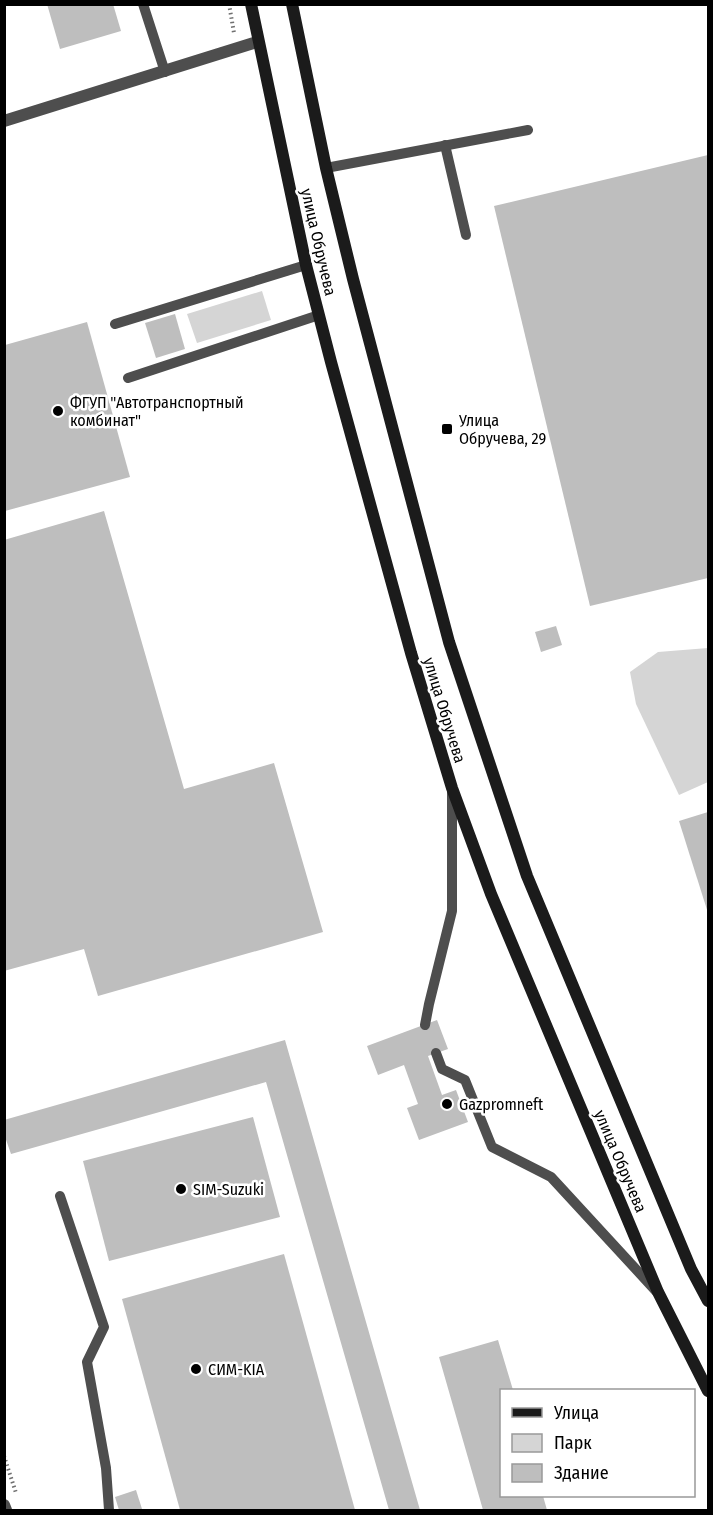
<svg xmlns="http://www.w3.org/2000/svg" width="713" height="1515" font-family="'Fira Sans Condensed',sans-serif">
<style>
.green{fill:#d5d5d5}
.building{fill:#bebebe}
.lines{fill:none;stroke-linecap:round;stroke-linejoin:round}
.path{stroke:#707070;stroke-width:4;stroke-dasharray:1.5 3;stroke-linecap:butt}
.service{stroke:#4e4e4e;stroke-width:10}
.minor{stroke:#4e4e4e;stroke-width:12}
.secondary{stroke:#1b1b1b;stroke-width:12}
.poi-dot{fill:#000;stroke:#fff;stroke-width:2}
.labels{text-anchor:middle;stroke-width:5;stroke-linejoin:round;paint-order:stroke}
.street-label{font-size:16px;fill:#000;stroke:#fff}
.poi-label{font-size:16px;fill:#000;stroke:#fff;text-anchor:start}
</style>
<rect width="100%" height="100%" fill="#fff"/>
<g class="green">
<path d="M262,291l9,29 -74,23 -10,-29z"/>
<path d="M708,648v134l-29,13 -43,-91 -6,-32 28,-20z"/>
</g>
<g class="building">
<path d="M47,4h66l8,27 -61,18z"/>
<path d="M708,155v423l-118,28 -96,-400z"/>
<path d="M175,314l10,35 -29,9 -11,-35z"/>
<path d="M87,322l43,155 -125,34v-166z"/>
<path d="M104,511l80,278 90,-26 49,169 -225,64 -14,-47 -80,22v-431z"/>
<path d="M556,626l6,19 -21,7 -6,-20z"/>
<path d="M708,812v101l-29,-92z"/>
<path d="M437,1020l11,29 -20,7 14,39 14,-5 12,32 -49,18 -12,-32 11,-4 -14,-39 -26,10 -11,-29z"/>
<path d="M285,1040l135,470h-31l-123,-428 -255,72 -7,-20v-14z"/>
<path d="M253,1117l27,100 -171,44 -26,-100z"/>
<path d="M284,1254l71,256h-175l-58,-211z"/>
<path d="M498,1340l15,50h-11v106h41l4,14h-64l-44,-153z"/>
<path d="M136,1490l6,19 -23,1 -4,-13z"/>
</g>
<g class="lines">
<g class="path">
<path d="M229,4l5,29"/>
<path d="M4,1456l12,37"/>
</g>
<g class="service">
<path d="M143,4l22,68"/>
<path d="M445,145l21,90"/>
<path d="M326,168l202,-38"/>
<path d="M115,324l191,-59"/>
<path d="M128,378l191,-63"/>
<path d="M425,1025l4,-21 23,-93v-119"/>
<path d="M436,1053l6,16 23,11 27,67 59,30 105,114"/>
<path d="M60,1196l44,131 -17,35 19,106 3,42"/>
</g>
<g class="minor">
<path d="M4,121l253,-79"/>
<path d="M4,1505l2,5"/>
</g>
<g class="secondary">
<path d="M251,4l55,261 25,97 80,291 41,135 39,106 167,398 50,99"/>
<path d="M292,4l34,164 27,111 96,363 78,234 164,393 17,32"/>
</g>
</g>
<g class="poi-dot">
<circle cx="58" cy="411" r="6"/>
<rect x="441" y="423" width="12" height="12" rx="3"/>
<circle cx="447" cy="1104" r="6"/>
<circle cx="181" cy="1189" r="6"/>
<circle cx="196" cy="1369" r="6"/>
</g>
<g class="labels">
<g class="street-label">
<text transform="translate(319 242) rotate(77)" y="6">улица Обручева</text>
<text transform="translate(445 710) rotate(73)" y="6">улица Обручева</text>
<text transform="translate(621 1161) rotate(67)" y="6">улица Обручева</text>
</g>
<g class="poi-label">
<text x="70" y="408">ФГУП "Автотранспортный<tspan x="70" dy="18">комбинат"</tspan></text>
<text x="459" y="426">Улица<tspan x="459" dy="18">Обручева, 29</tspan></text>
<text x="459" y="1110">Gazpromneft</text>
<text x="193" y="1195">SIM-Suzuki</text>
<text x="208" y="1375">СИМ-KIA</text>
</g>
</g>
<rect width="713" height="1515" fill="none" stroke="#000000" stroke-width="12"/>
<rect x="500" y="1389" width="195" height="108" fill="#ffffff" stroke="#999999" stroke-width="1.5"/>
<rect x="512" y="1408" width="30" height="9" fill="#1b1b1b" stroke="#999999" stroke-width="1.5"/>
<text x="554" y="1419" font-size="18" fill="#000000">Улица</text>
<rect x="512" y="1434" width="30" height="18" fill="#d5d5d5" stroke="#999999" stroke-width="1.5"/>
<text x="554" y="1449" font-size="18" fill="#000000">Парк</text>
<rect x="512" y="1464" width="30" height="18" fill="#bebebe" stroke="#999999" stroke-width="1.5"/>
<text x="554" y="1479" font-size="18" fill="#000000">Здание</text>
</svg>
